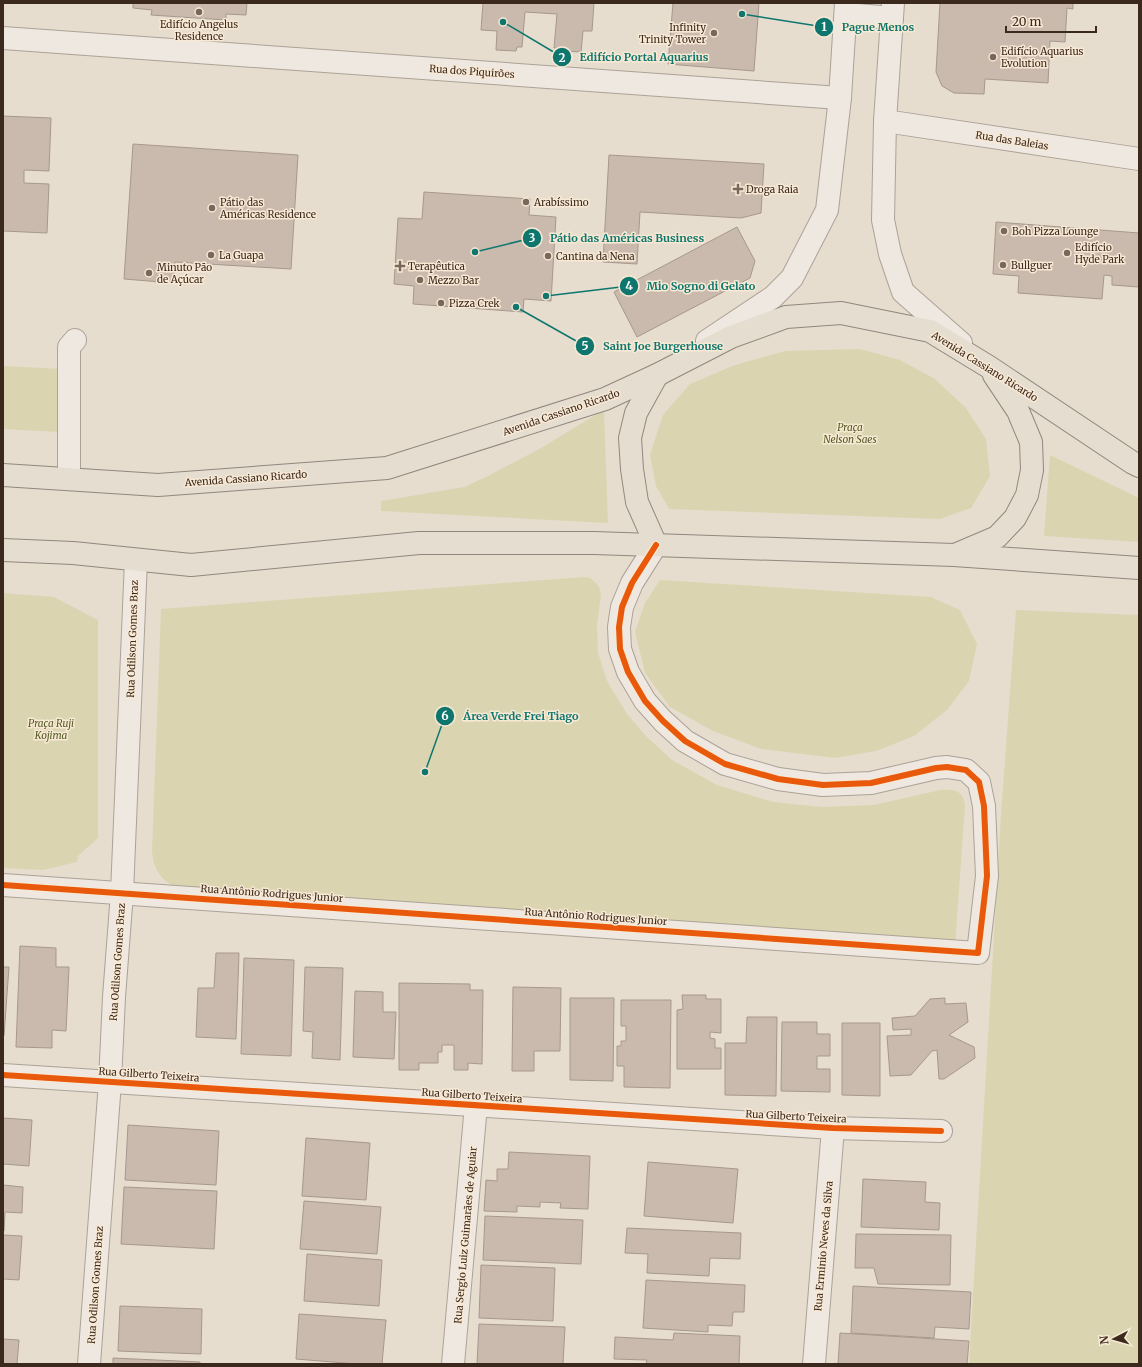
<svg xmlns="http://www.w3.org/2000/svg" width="1142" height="1367" font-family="Merriweather,serif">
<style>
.green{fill:#dad5b0}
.building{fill:#cabaae;stroke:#a7988d}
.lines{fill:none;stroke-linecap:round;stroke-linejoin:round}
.minor-casing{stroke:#aca297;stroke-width:24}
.major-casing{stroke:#91877e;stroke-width:24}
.minor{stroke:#eee8e0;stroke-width:22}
.major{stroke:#e6ddd1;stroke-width:22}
.cycleway-casing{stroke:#f8e9d4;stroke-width:8}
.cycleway{stroke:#e8590c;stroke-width:6}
.poi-dot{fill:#78685c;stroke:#f8e9d4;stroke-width:1.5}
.labels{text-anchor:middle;stroke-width:3;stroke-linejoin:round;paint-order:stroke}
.poi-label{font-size:10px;fill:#3c291e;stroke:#f8e9d4;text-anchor:start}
.street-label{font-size:10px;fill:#3c291e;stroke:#f8e9d4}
.park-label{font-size:10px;font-style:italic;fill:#535923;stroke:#f8e9d4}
.leader{fill:none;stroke:#0f766e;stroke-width:1.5}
.callout-dot{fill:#0f766e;stroke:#f8e9d4;stroke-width:1.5}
.mark-label{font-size:12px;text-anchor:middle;font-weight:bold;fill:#fff}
.callout-label{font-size:11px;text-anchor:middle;font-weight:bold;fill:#0f766e;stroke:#f8e9d4;stroke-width:3;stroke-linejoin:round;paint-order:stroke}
</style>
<rect width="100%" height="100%" fill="#e6ddce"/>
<g class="green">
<path d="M860,349l40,11 35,19 31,29 20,31 4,37 -19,32 -31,11 -271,-10 -13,-23 -6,-31 13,-40 27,-31 45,-19 50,-14z"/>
<path d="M3,366l59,3 -3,63 -56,-3z"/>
<path d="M604,411l4,112 -227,-12v-10l83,-14 22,-10 55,-29 56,-34z"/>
<path d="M1050,455l89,43v44l-95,-6z"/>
<path d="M584,577l6,1 5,4 4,5 2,7 -4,32 1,27 9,28 20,33 20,23 25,23 45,25 56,17 49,5 52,-2 66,-15c15,-1 23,0 25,16l-10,140 -774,-56c-19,-9 -27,-18 -29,-39l9,-242z"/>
<path d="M660,580l271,17 29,13 17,34 -8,37 -22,29 -33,26 -38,15 -41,7 -74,-9 -48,-18 -43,-24 -25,-34 -10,-41 10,-29z"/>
<path d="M3,593l51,4 44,23v218l-20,18 -1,6 -34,8 -40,-2z"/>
<path d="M1016,610l123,5v749h-170l32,-550z"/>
</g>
<g class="building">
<path d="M133,3h114l-1,12 -20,-1v6l-75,-5 1,-5 -19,-2z"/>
<path d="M483,3h111l-2,28h-9l-2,21 -18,-1v-3h-9l3,-34 -32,-2 -3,35h-5l-1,4 -20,-1 1,-19 -16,-1z"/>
<path d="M673,3h86l-5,68 -86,-7z"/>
<path d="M940,3h133v6l-6,-1 -2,34 -15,-1 -2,42 -63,-4 -1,15 -30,-1 -12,-7 -6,-14z"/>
<path d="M3,116l48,2 -2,53 -25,-1v13l25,1 -2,49 -44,-2z"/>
<path d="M133,144l165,11 -7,114 -116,-7 -2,21 -49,-4z"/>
<path d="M609,155l155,9 -3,49 -20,5 -101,-6 -3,52 -34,-2z"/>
<path d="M424,192l106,7 -1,16 27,2 -5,84 -27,-2 -1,13 -110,-8 1,-18 -20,-2 4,-66 24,1z"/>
<path d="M996,222l143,11v54l-27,-2v-9l-8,-1 -2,24 -84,-6 1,-17 -26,-2z"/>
<path d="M737,227l18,34 -5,17 -113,59 -23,-45z"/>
<path d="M20,946l36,2v19h13l-3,64 -14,-1v18l-36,-1z"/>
<path d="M216,953h23l-3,86 -40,-2 2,-49h16z"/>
<path d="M244,958l50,2 -3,96 -50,-2z"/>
<path d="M3,967h6l-5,69 -1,-1z"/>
<path d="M305,967l38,1 -3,92 -28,-2 1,-26 -10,-1z"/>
<path d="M399,983l71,1v6h13l-1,74 -14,-1v7h-14v-25h-12v7h-4v11h-19v7h-20z"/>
<path d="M513,987l48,1 -1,63h-26v20h-22z"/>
<path d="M355,991l28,1v20h13l-2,47 -41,-2z"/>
<path d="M682,995h24v4h15v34l-11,-1v6l5,1v9h6v21h-44v-59l6,-1z"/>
<path d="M570,998h44l-1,83 -43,-1z"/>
<path d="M945,998v6l21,-1 2,19 -19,13 25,12 1,11 -31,21h-5l-2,-29 -5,1 -21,24 -21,1 -3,-40 24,-1v-6l-18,1 -1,-12 23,-2 15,-17z"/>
<path d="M621,1000h50l-1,88 -46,-1v-21h-7v-20h4v-5h5v-15h-5z"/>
<path d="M747,1017h30l-1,79 -51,-1v-52h21z"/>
<path d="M782,1022h35v12h13v22h-13v13h13v23l-49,-1z"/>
<path d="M842,1023h38v73l-38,-1z"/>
<path d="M3,1118l29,2 -3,46 -26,-2z"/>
<path d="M128,1125l91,6 -3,54 -91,-5z"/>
<path d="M306,1138l64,5 -4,57 -64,-4z"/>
<path d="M509,1152l81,4 -2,53 -28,-1 1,-5 -21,-1v5l-23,-1v6l-33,-1 2,-31 11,1v-12h11z"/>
<path d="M648,1162l90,7 -5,54 -89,-7z"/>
<path d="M863,1179l63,3 -1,20 15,1 -1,27 -78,-3z"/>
<path d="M3,1185l20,2 -1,26 -17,-1 -1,19 -1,-1z"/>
<path d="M124,1187l93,4 -3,58 -93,-5z"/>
<path d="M304,1201l77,6 -4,47 -77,-5z"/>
<path d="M485,1216l98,4 -2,44 -98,-4z"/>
<path d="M627,1228l114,5 -1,26 -30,-1 -1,18 -62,-3 1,-19 -23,-1z"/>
<path d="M856,1234l95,1 -1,50 -72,-1 -4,-16h-19z"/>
<path d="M3,1235l19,1 -3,44 -16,-1z"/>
<path d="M307,1254l75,6 -3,46 -75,-5z"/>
<path d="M481,1265l74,3 -2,53 -74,-3z"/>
<path d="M646,1280l99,5 -1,27h-11l-1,14 -24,-1v7l-65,-4z"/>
<path d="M853,1286l118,6 -2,37 -34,-2 -1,11 -83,-5z"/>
<path d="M120,1306l82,3 -1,45 -83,-3z"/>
<path d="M299,1314l87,6 -4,44h-25l-61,-5z"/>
<path d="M479,1324l86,3 -2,37h-86z"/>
<path d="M674,1333l66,3 -1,28h-93l1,-4 -33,-1 1,-22 58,3z"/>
<path d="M840,1333l129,8 -2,23h-129z"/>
<path d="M3,1339l16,1 -2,24h-14z"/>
<path d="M113,1358l87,4v2h-87z"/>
</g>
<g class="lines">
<g class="minor-casing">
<g id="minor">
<path d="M893,3l-8,118 -2,99 7,34 13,38 58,51"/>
<path d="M846,14l46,4"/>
<path d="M3,38l837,60"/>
<path d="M885,121l254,38"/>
<path d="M707,341l66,-44 19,-19 35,-68 13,-112 6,-95"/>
<path d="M69,479v-132l6,-7"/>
<path d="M3,885l975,68 9,-77 -3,-70 -5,-24 -13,-12 -19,-3 -11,1 -65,15 -48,2 -45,-6 -53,-15 -40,-23 -22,-20 -18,-20 -17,-29 -8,-23 -1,-22 3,-20 10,-24 24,-38"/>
<path d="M3,1075l830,53 108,3"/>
<path d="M89,1364l21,-282 4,-85 8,-104 14,-333"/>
<path d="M453,1364l23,-259"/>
<path d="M814,1364l19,-236"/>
</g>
</g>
<g class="major-casing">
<g id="major">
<path d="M3,475l155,10 229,-17 218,-69 52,-24 74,-38 55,-20 55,-4 89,18 59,36 144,96 6,3"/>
<path d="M656,545l-19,-43 -5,-33 -2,-31 6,-25 21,-38"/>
<path d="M3,550l70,3 118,12 228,-22h175l360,12 185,13"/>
<path d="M957,554l40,-17 18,-19 12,-23 5,-25 -1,-28 -13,-31 -24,-36"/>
</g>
</g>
<use href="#minor" class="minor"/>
<use href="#major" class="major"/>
<g class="cycleway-casing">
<g id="cycleway">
<path d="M3,885l975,68 9,-77 -3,-70 -5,-24 -13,-12 -19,-3 -11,1 -65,15 -48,2 -45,-6 -53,-15 -40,-23 -22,-20 -18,-20 -17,-29 -8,-23 -1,-22 3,-20 10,-24 24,-38"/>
<path d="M3,1075l830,53 108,3"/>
</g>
</g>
<use href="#cycleway" class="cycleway"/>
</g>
<g class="poi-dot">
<circle cx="199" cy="12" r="4"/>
<circle cx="714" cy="33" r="4"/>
<circle cx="993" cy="57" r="4"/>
<path d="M736 183h4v4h4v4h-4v4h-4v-4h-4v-4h4z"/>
<circle cx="526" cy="202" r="4"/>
<circle cx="212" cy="208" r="4"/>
<circle cx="1004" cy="231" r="4"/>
<circle cx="1067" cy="253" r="4"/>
<circle cx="211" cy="255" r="4"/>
<circle cx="548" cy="256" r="4"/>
<circle cx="1003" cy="265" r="4"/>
<path d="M398 260h4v4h4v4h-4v4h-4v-4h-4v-4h4z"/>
<circle cx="149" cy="273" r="4"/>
<circle cx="420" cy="280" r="4"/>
<circle cx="441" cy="303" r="4"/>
</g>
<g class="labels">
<g class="poi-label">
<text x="199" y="28" text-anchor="middle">Edifício Angelus<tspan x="199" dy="12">Residence</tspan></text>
<text x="706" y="31" text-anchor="end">Infinity<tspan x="706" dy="12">Trinity Tower</tspan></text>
<text x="1001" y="55">Edifício Aquarius<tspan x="1001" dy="12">Evolution</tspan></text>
<text x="746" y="193">Droga Raia</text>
<text x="220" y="206">Pátio das<tspan x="220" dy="12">Américas Residence</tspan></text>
<text x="534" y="206">Arabíssimo</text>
<text x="1012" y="235">Boh Pizza Lounge</text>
<text x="1075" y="251">Edifício<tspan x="1075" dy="12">Hyde Park</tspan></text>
<text x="219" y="259">La Guapa</text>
<text x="556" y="260">Cantina da Nena</text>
<text x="1011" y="269">Bullguer</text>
<text x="408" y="270">Terapêutica</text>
<text x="157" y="271">Minuto Pão<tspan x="157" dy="12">de Açúcar</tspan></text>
<text x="428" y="284">Mezzo Bar</text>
<text x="449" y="307">Pizza Crek</text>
</g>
<g class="street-label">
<text transform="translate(472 71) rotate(4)" y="4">Rua dos Piquirões</text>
<text transform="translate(1012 140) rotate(9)" y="4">Rua das Baleias</text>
<text transform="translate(985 366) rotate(32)" y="4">Avenida Cassiano Ricardo</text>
<text transform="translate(561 412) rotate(-19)" y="4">Avenida Cassiano Ricardo</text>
<text transform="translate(246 478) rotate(-4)" y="4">Avenida Cassiano Ricardo</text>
<text transform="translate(132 639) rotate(-88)" y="4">Rua Odilson Gomes Braz</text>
<text transform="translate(272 893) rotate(4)" y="4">Rua Antônio Rodrigues Junior</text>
<text transform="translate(596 916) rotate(4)" y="4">Rua Antônio Rodrigues Junior</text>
<text transform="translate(117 962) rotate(-86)" y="4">Rua Odilson Gomes Braz</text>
<text transform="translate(149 1074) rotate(4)" y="4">Rua Gilberto Teixeira</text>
<text transform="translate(472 1095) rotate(4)" y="4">Rua Gilberto Teixeira</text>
<text transform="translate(796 1116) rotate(3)" y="4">Rua Gilberto Teixeira</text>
<text transform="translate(465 1235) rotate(-85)" y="4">Rua Sergio Luiz Guimarães de Aguiar</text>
<text transform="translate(823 1246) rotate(-85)" y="4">Rua Erminio Neves da Silva</text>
<text transform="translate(95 1285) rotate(-86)" y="4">Rua Odilson Gomes Braz</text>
</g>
<g class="park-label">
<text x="850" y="431">Praça<tspan x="850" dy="12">Nelson Saes</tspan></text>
<text x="51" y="727">Praça Ruji<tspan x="51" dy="12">Kojima</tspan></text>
</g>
</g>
<path class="leader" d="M742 14L824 27M503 22L562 57M475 252L532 238M546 296L629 286M516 307L585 346M425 772L445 716"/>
<g class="callout-dot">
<circle cx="742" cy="14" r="4"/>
<circle cx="503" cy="22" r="4"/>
<circle cx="475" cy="252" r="4"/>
<circle cx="546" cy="296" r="4"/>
<circle cx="516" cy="307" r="4"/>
<circle cx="425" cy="772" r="4"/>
<circle cx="824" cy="27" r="10"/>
<circle cx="562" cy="57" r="10"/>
<circle cx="532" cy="238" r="10"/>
<circle cx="629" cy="286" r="10"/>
<circle cx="585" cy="346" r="10"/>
<circle cx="445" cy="716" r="10"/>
</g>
<g class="mark-label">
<text x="824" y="31">1</text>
<text x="562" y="62">2</text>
<text x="532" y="242">3</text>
<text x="629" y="290">4</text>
<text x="585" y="350">5</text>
<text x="445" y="720">6</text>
</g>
<g class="callout-label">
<text x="878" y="31">Pague Menos</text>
<text x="644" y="61">Edifício Portal Aquarius</text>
<text x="627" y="242">Pátio das Américas Business</text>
<text x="701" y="290">Mio Sogno di Gelato</text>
<text x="663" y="350">Saint Joe Burgerhouse</text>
<text x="521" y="720">Área Verde Frei Tiago</text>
</g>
<rect width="1142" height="1367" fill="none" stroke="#3c291e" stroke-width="8"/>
<g transform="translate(1114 1339) rotate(264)" stroke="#f8e9d4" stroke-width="3" paint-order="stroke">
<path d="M0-3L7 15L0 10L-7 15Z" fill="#3c291e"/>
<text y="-6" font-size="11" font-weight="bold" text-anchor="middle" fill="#3c291e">N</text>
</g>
<path d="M1006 26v6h90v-6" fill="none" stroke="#3c291e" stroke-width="2"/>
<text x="1012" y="26" font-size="12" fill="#3c291e" stroke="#f8e9d4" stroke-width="3" paint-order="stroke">20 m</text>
</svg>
